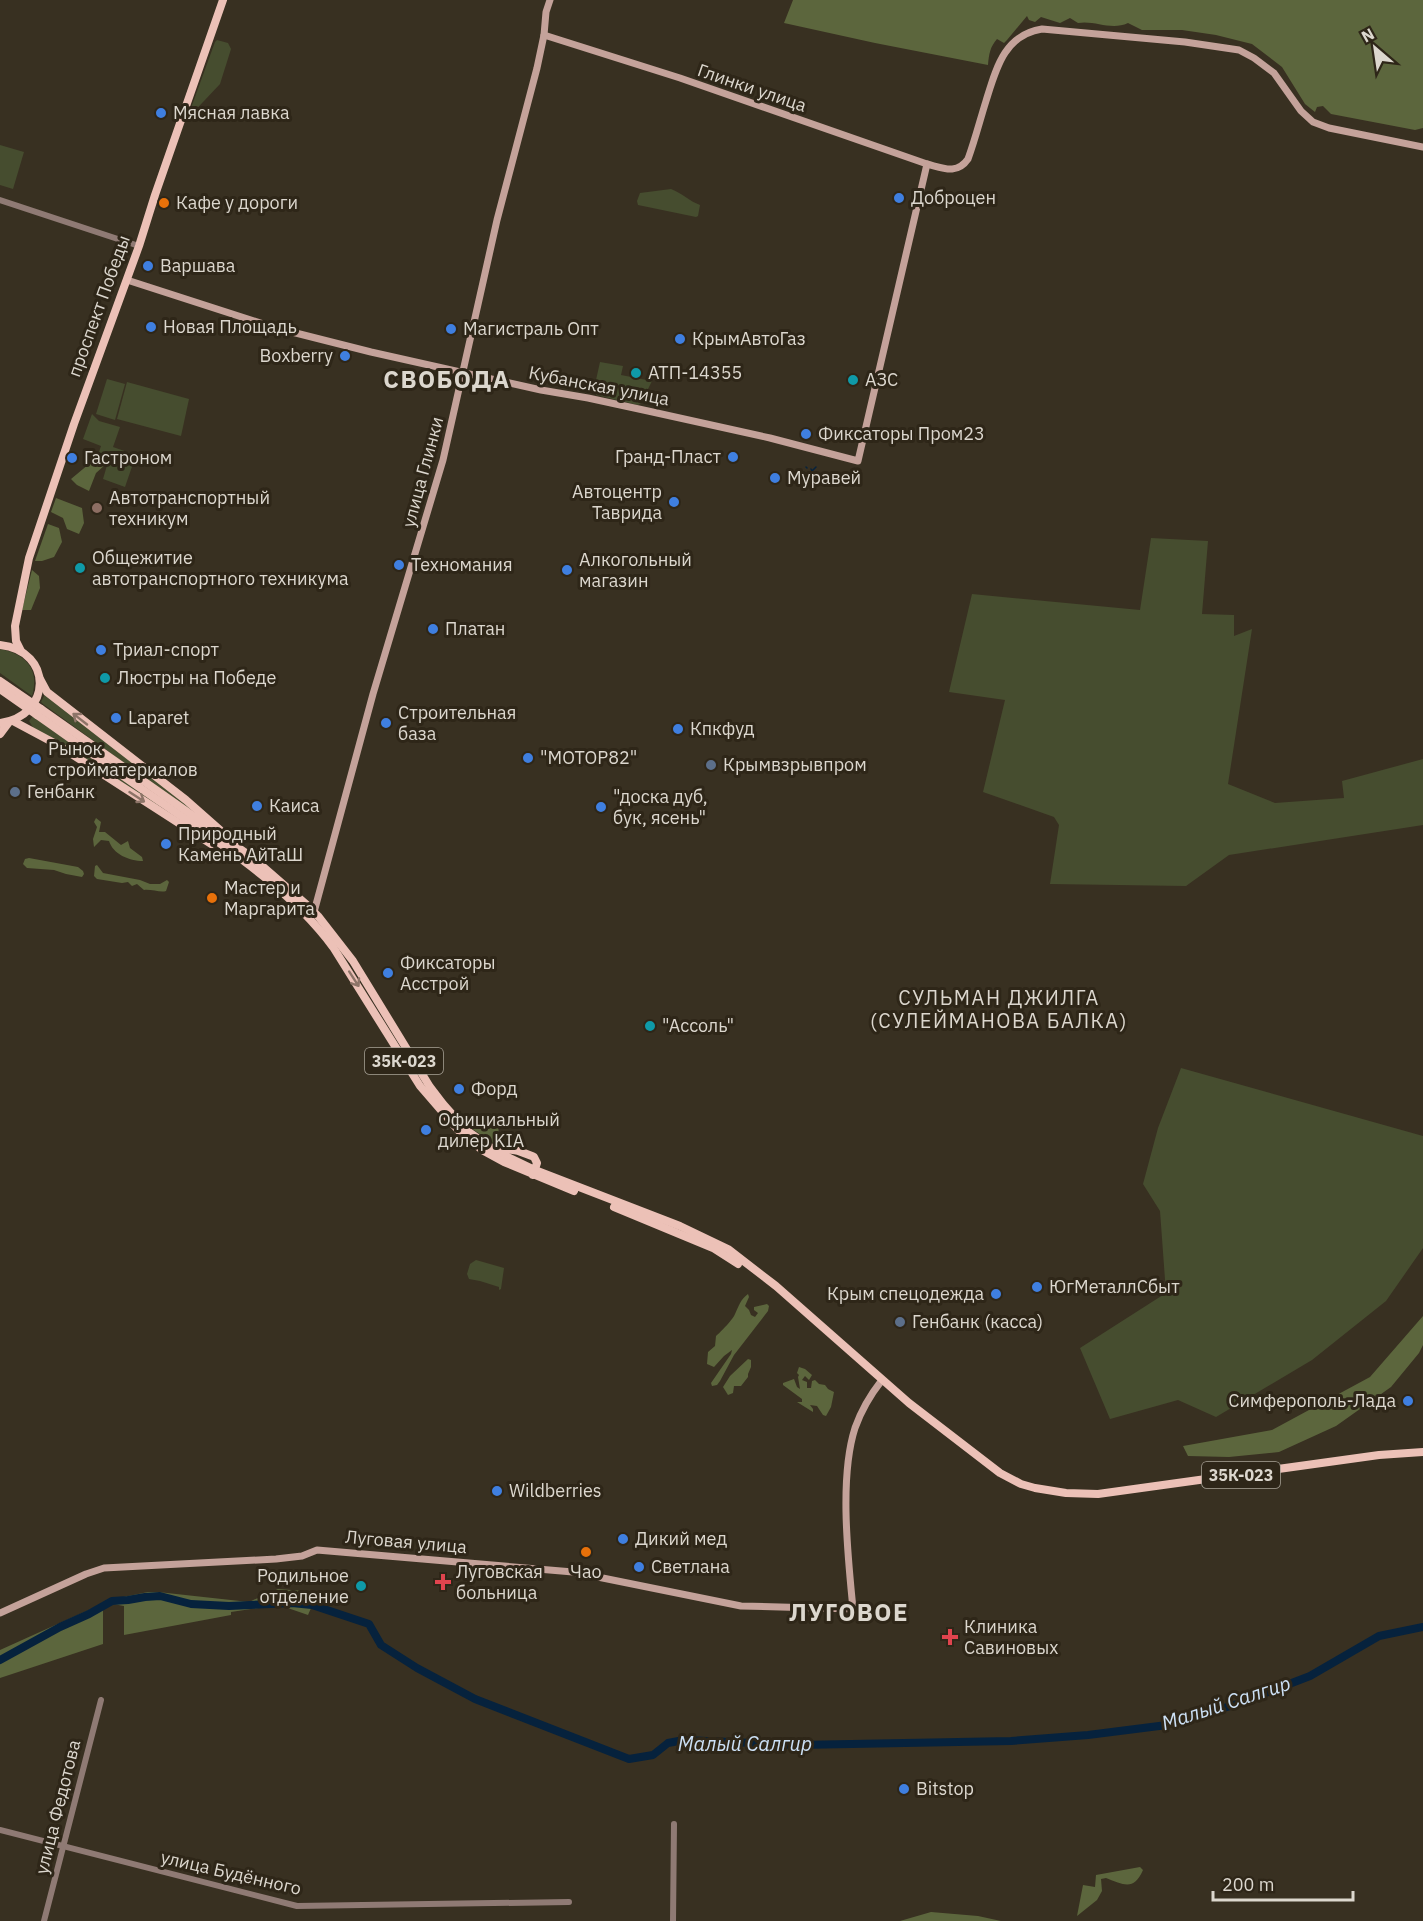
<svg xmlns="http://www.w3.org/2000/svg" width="1423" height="1921" font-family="'IBM Plex Sans',sans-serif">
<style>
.green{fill:#464d2f}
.forest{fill:#5c663d}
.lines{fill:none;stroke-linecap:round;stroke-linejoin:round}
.stream{stroke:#06223d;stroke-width:1.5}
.river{stroke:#06223d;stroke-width:8}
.tertiary{stroke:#8f7a74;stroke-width:6}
.secondary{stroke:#c4a29a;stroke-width:7}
.primary{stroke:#ecc1b7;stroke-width:8}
.primary-bridge{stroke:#ecc1b7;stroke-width:8}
.oneway{stroke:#8d7468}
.shop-dot{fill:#3f7fe0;stroke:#2e2618;stroke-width:2}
.food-dot{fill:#e8710a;stroke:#2e2618;stroke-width:2}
.culture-dot{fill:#0f9aa8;stroke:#2e2618;stroke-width:2}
.education-dot{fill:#8d6e63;stroke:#2e2618;stroke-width:2}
.service-dot{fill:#5c6f8a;stroke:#2e2618;stroke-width:2}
.health-dot{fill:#e0444e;stroke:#2e2618;stroke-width:2}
.labels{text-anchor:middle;stroke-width:6;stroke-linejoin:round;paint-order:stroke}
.shield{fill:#2e2618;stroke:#a8a297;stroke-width:1.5}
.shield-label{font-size:16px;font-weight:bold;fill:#dcd7ce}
.street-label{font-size:18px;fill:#dcd7ce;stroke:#2e2618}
.poi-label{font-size:18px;fill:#dcd7ce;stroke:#2e2618;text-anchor:start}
.neighbourhood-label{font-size:20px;letter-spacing:1.5px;fill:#dcd7ce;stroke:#2e2618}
.water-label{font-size:20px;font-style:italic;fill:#cce0f5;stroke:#2e2618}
.district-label{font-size:24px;font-weight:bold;letter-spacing:1.5px;fill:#dcd7ce;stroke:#2e2618}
</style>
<rect width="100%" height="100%" fill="#383021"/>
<g class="green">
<path d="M217,40l11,3 3,6 -11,35 -33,35 28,-77z"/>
<path d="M0,145l24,7 -11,37 -13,-4z"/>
<path d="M671,189c11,4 18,12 29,16l-2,11 -2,1 -58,-12 -1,-4 3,-8z"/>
<path d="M600,362l23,4 -2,9 31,6 -11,22 -3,2 -42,-10 -2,-6z"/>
<path d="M107,379l18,5 -10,36 -19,-6z"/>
<path d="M127,382l62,17 -8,37 -64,-17z"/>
<path d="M92,414l7,7 21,6 -7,20 23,8 -11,32 -22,-8 5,-17 -11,-4 4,-12 -18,-7z"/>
<path d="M1151,538l57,3 -6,73 32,1v21l18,-7 -24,155 47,19 69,-5 -2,-17 81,-22v66l-194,30 -43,31 -136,-2 9,-59 -5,-8 -71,-25 22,-92 -56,-8 23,-98 168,16z"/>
<path d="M0,649c25,5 40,19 32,47l-32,-23z"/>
<path d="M45,694l146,114 -2,2 -146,-106 -2,-2z"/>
<path d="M33,716l149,104 -148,-91 -5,-8z"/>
<path d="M1181,1068l242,68v112l-37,53 -74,59 -96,57 -38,-17 -68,19 -30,-71 86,-55 -6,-82 -17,-27 15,-56z"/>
<path d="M476,1260l28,8 -3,21 -2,1v-3l-19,-6 -11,-2 -2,-5 3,-10z"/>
</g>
<g class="forest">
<path d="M793,0h630v128l-8,2 -84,-16 -8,-8 -6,1 -2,5 -10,-8 -23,-37 -30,-23 -36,-9 -34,-5h-40l-14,-7c-17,8 -33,-3 -50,0l-8,-5 -10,5 -19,-6 -6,5 -6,-2 -2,-4 -20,24 -3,3 -7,-4c-7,8 -8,15 -9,26l-113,-22 -91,-20z"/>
<path d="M95,459l11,5 -10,9 -7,18 -12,-6 -6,-6z"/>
<path d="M56,498l26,10 2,15 -5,11 -12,-5 -4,-11 -12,-6z"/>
<path d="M48,524l11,4 3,14 -8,15 -12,4h-7z"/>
<path d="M32,570l7,6 1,12 -9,22h-9z"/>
<path d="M96,818l5,4 -2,10h6l16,13 7,-4 2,7 12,9 1,4c-14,0 -30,-7 -34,-20l-8,-1 -7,7 -1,-8 4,-12 -3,-5z"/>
<path d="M29,858l49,9 5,4 1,3 -2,3 -16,-3 -12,-4 -27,-2 -4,-4 2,-5z"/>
<path d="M97,865l6,8 37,7 10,4h10l7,-4 2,2 -3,9c-5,2 -15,-2 -22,-1l-7,-6 -5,2 -4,-4 -6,1 -25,-4 -3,-3 1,-10z"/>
<path d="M497,1115l3,29 -4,1 -31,-21 2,-6 9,-1 1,3z"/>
<path d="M748,1294l1,3 -4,9 4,4 2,5 4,2 3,-4 -4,-3v-3l13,-3 2,2 -1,5 -34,44 -14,26 -3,4 -5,1 -1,-3 20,-29 1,-4 -8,6 -10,11 -7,-3 1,-12 7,-6 1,-10c4,-3 18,-18 19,-22 4,-8 5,-14 13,-20z"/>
<path d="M1423,1316v29l-4,8 -28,34 -55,39 -57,26 -50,5 -41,-1 -5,-10 89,-16 98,-53z"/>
<path d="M748,1359l3,1v7l-3,7v3l-7,9h-7l-1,7 -5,2 -5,-8 7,-11z"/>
<path d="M799,1367l6,2 7,6 -3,5 -4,-4 -3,4 5,2v6h4l1,-7 3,-1 4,4 6,1 3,4 6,3 -3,15 -5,9 -3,-1 -6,-9 -7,-1 3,4v3l-16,-10h5v-3l-19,-14v-2l11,-4 3,8 3,2 -2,-12 1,-2 -2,-2z"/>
<path d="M278,1589l40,3 -10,23 -29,-10 -48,7v3l-107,20v-29l-11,-2 -10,5v35l-103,34v-28l113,-51 35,-7h10l91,10z"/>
<path d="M1140,1867l3,3c-9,21 -19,15 -37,8l-5,1 1,12 -5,9 -20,16 6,-31 12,2 1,-12z"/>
<path d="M931,1912l47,4 23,5h-101z"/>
</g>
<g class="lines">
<g class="stream">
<path d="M806,467l1,1"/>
<path d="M811,469l1,2 4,-4"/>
</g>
<path class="river" d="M0,1660l60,-33 29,-13 23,-13 16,-1 17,-3 15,-1 31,8 38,2 63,-3 20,2 57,19 12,21 36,23 58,31 154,60 24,-4 15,-12 16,-3 114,5 213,-4 77,-6 79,-10 70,-21 73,-28 69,-40 44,-9"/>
<g class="tertiary">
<path d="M0,200l139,46"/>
<path d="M0,1830l297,76 272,-4"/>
<path d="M44,1921l57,-221"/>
<path d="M673,1921l1,-97"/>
</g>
<g class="secondary">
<path d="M544,35l136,43 247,86c16,4 30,11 41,-5 7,-19 12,-39 18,-58 10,-32 18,-66 56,-72l143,13 54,8 15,8 20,15 27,38 12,11 16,6 94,19"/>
<path d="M127,280l149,48 95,24 170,38 47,8 60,13 122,27 88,23 69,-297"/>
<path d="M314,912l59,-218 70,-234 54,-240 40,-152 7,-33 2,-23 4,-12"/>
<path d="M0,1613l86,-39 18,-6 172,-9 26,-3 15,-6 256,22 168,34 112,3c-5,-52 -14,-131 2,-181 6,-17 16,-34 27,-48"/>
</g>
<g class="primary">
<path d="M0,645c54,6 52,71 0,78"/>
<path d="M21,651l-5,-10 -1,-15 14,-68 45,-134 65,-178 16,-51 68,-195"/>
<path d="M40,679l7,13 139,108 34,30"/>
<path d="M41,709l212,149 54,47 11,11 35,45 77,126 13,17 23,26 33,23 36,17 145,56 48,23 48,37 133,117 91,70 21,11 14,4 31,5 32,1 281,-39 44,-3"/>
<path d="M37,715c43,30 85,61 128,90 60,42 124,83 168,142l87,139 38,44 24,20 22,12 70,29"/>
<path d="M13,721l43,23 155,100"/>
<path d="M0,734l9,-12"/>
<path d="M499,1153c12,-7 23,-1 35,4l3,6 -4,12"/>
<path d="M614,1207l99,41 25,16"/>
</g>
<g class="primary-bridge">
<path d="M0,681l41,28"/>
<path d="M0,689l37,26"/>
</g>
</g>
<defs><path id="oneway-shaft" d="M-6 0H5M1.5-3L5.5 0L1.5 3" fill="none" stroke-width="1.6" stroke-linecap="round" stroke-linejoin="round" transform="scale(1.5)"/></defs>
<g class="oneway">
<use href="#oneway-shaft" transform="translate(80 719) rotate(-142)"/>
<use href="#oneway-shaft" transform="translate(137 797) rotate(33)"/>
<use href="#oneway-shaft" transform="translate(354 979) rotate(57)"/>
</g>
<g class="shop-dot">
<circle cx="161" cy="113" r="6"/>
<circle cx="899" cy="198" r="6"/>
<circle cx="148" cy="266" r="6"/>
<circle cx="151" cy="327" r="6"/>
<circle cx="451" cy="329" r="6"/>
<circle cx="680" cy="339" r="6"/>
<circle cx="345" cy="356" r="6"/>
<circle cx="806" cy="434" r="6"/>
<circle cx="733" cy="457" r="6"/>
<circle cx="72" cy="458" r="6"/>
<circle cx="775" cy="478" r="6"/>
<circle cx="674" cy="502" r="6"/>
<circle cx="399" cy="565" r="6"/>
<circle cx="567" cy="570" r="6"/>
<circle cx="433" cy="629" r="6"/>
<circle cx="101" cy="650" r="6"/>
<circle cx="116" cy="718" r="6"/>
<circle cx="386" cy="723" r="6"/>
<circle cx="678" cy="729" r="6"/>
<circle cx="528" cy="758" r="6"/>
<circle cx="36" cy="759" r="6"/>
<circle cx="257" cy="806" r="6"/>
<circle cx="601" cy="807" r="6"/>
<circle cx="166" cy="844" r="6"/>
<circle cx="388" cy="973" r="6"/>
<circle cx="459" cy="1089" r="6"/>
<circle cx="426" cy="1130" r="6"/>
<circle cx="1037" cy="1287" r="6"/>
<circle cx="996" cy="1294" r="6"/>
<circle cx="1408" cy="1401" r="6"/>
<circle cx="497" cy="1491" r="6"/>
<circle cx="623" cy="1539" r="6"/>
<circle cx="639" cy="1567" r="6"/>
<circle cx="904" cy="1789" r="6"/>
</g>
<g class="food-dot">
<circle cx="164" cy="203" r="6"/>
<circle cx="212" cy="898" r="6"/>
<circle cx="586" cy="1552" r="6"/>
</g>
<g class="culture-dot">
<circle cx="636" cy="373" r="6"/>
<circle cx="853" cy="380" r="6"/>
<circle cx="80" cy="568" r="6"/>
<circle cx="105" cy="678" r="6"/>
<circle cx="650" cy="1026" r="6"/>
<circle cx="361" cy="1586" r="6"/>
</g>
<circle class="education-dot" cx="97" cy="508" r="6"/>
<g class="service-dot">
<circle cx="711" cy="765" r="6"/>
<circle cx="15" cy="792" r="6"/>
<circle cx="900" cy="1322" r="6"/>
</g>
<g class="health-dot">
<path d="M440 1573h6v6h6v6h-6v6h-6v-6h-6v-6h6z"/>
<path d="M947 1628h6v6h6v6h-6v6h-6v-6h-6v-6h6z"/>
</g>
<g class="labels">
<g class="shield">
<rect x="365" y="1048" width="78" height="26" rx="4.5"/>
<rect x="1202" y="1462" width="78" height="26" rx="4.5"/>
</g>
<g class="shield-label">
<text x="404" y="1067">35К-023</text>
<text x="1241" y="1481">35К-023</text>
</g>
<g class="street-label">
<text transform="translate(752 88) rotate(19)" y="6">Глинки улица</text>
<text transform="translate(99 306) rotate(-70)" y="6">проспект Победы</text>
<text transform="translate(599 386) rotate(11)" y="6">Кубанская улица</text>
<text transform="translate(423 472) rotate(-75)" y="6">улица Глинки</text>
<text transform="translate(406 1542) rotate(5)" y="6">Луговая улица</text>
<text transform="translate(58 1807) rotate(-76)" y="6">улица Федотова</text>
<text transform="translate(231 1873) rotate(13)" y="6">улица Будённого</text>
</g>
<g class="poi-label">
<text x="173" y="119">Мясная лавка</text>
<text x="911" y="204">Доброцен</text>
<text x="176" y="209">Кафе у дороги</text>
<text x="160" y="272">Варшава</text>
<text x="163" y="333">Новая Площадь</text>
<text x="463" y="335">Магистраль Опт</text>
<text x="692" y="345">КрымАвтоГаз</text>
<text x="333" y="362" text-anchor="end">Boxberry</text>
<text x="648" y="379">АТП-14355</text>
<text x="865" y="386">АЗС</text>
<text x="818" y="440">Фиксаторы Пром23</text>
<text x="721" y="463" text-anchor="end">Гранд-Пласт</text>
<text x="84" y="464">Гастроном</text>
<text x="787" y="484">Муравей</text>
<text x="662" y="498" text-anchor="end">Автоцентр<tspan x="662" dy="21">Таврида</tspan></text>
<text x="109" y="504">Автотранспортный<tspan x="109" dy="21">техникум</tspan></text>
<text x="92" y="564">Общежитие<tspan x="92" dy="21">автотранспортного техникума</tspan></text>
<text x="579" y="566">Алкогольный<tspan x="579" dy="21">магазин</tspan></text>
<text x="411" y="571">Техномания</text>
<text x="445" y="635">Платан</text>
<text x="113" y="656">Триал-спорт</text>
<text x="117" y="684">Люстры на Победе</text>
<text x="398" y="719">Строительная<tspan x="398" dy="21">база</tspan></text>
<text x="128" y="724">Laparet</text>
<text x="690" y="735">Кпкфуд</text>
<text x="48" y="755">Рынок<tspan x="48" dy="21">стройматериалов</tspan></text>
<text x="540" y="764">"МОТОР82"</text>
<text x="723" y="771">Крымвзрывпром</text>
<text x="27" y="798">Генбанк</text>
<text x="613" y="803">"доска дуб,<tspan x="613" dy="21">бук, ясень"</tspan></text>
<text x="269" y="812">Каиса</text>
<text x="178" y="840">Природный<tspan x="178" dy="21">Камень АйТаШ</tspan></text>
<text x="224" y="894">Мастер и<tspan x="224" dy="21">Маргарита</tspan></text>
<text x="400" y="969">Фиксаторы<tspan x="400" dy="21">Асстрой</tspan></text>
<text x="662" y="1032">"Ассоль"</text>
<text x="471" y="1095">Форд</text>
<text x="438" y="1126">Официальный<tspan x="438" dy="21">дилер KIA</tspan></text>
<text x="1049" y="1293">ЮгМеталлСбыт</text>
<text x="984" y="1300" text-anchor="end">Крым спецодежда</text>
<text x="912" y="1328">Генбанк (касса)</text>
<text x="1396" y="1407" text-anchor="end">Симферополь-Лада</text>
<text x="509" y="1497">Wildberries</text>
<text x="635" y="1545">Дикий мед</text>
<text x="651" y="1573">Светлана</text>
<text x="456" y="1578">Луговская<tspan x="456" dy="21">больница</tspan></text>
<text x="586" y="1578" text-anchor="middle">Чао</text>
<text x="349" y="1582" text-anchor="end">Родильное<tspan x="349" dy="21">отделение</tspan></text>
<text x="964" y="1633">Клиника<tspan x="964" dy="21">Савиновых</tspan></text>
<text x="916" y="1795">Bitstop</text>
</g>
<g class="neighbourhood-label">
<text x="999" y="1005">СУЛЬМАН ДЖИЛГА<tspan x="999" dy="23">(СУЛЕЙМАНОВА БАЛКА)</tspan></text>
</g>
<g class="water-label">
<text transform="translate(1226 1703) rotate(-18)" y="7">Малый Салгир</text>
<text x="745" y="1751">Малый Салгир</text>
</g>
<g class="district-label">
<text x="447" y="388">СВОБОДА</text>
<text x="849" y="1621">ЛУГОВОЕ</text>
</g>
</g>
<g transform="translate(1375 48) rotate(331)" stroke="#2e2618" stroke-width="4.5" paint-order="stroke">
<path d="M0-4.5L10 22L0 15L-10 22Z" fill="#dcd7ce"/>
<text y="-9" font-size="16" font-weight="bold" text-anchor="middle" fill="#dcd7ce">N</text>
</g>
<path d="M1213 1891v9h140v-9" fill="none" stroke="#dcd7ce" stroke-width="3"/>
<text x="1222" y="1891" font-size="18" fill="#dcd7ce" stroke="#2e2618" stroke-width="4.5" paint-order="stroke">200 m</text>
</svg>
